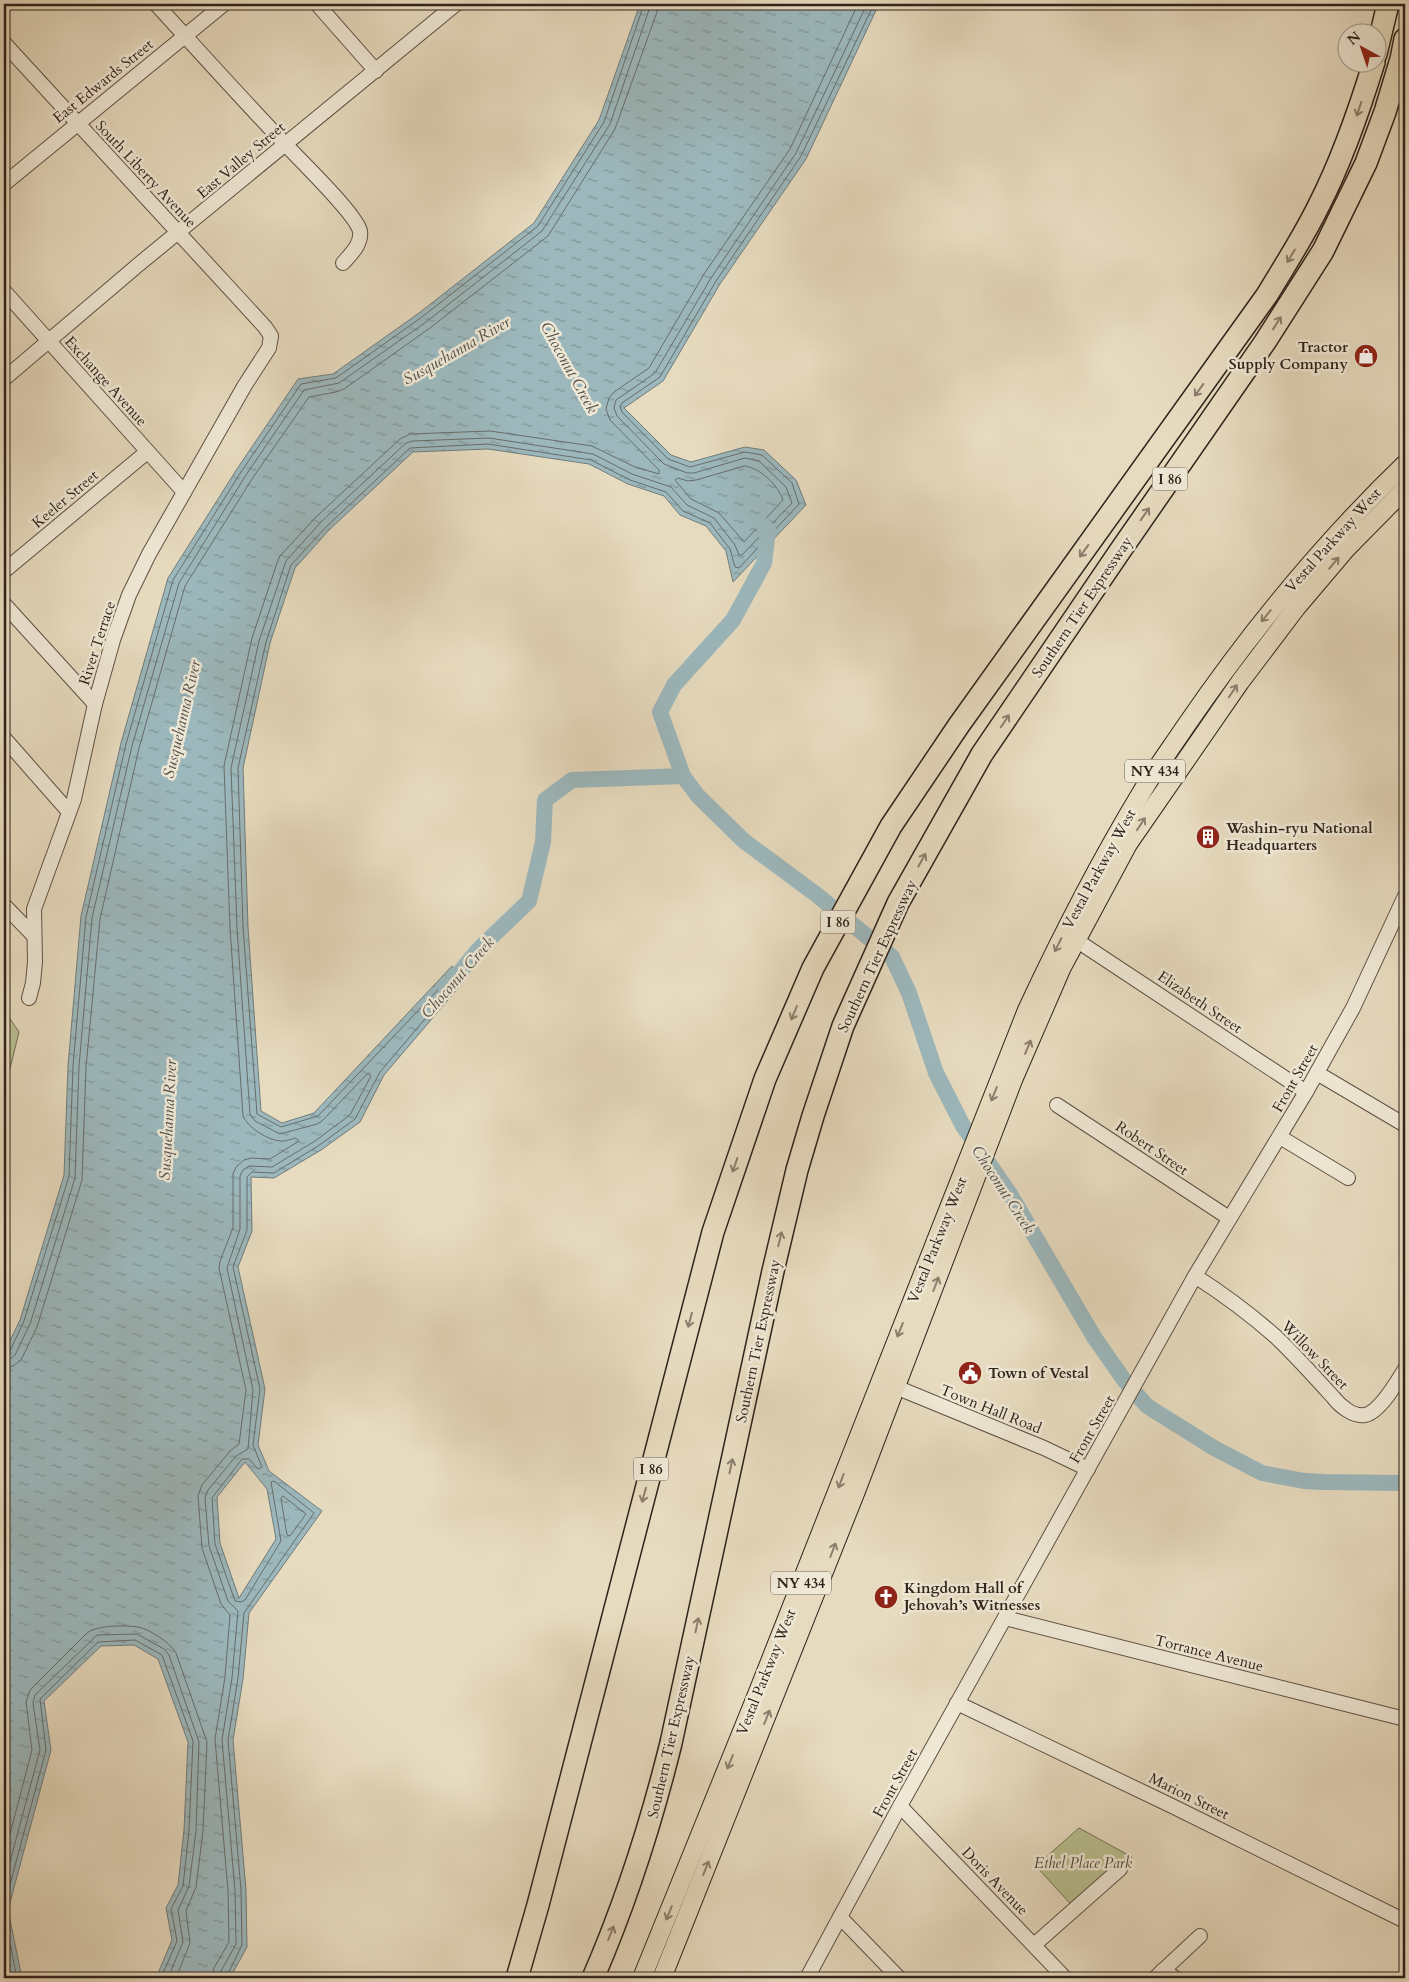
<svg xmlns="http://www.w3.org/2000/svg" width="1409" height="1982" font-family="Cardo,serif">
<style>
.park{fill:#b9bf90;stroke:#747056}
.water{fill:url(#water-ripples);stroke:#717c7c;fill-rule:evenodd}
.lines{fill:none;stroke-linecap:round;stroke-linejoin:round}
.shore{stroke:#666d6c;stroke-width:1}
.river{stroke:#9cb8bd;stroke-width:16}
.minor-casing{stroke:#5e5044;stroke-width:16}
.major-casing{stroke:#30221b;stroke-width:20}
.highway-casing{stroke:#30221b;stroke-width:24}
.minor{stroke:#efe8d5;stroke-width:14}
.major{stroke:#e7dbbf;stroke-width:18}
.highway{stroke:#e7dbbf;stroke-width:21}
.oneway{stroke:#8c7e6d}
.labels{text-anchor:middle;stroke-width:5;stroke-linejoin:round;paint-order:stroke}
.shield{fill:#efe8d5;stroke:#695d53;stroke-width:1}
.shield-label{font-size:14px;font-weight:bold;fill:#30221b}
.street-label{font-size:15px;fill:#30221b;stroke:#efe8d5}
.poi-label{font-size:15px;font-weight:bold;fill:#30221b;stroke:#efe8d5;text-anchor:start}
.park-label{font-size:15px;font-style:italic;fill:#524938;stroke:#efe8d5}
.water-label{font-size:16px;font-style:italic;fill:#504f4c;stroke:#efe8d5}
</style>
<defs>
<pattern id="water-ripples" width="26" height="14" patternUnits="userSpaceOnUse" patternTransform="scale(1.25)"><rect width="26" height="14" fill="#9cb8bd"/><path d="M2 4q2-2 4 0t4 0M15 11q2-2 4 0t4 0" fill="none" stroke="#809599"/></pattern>
</defs>
<rect width="100%" height="100%" fill="#e7dbbf"/>
<filter id="stains"><feTurbulence type="fractalNoise" baseFrequency=".004" numOctaves="4"/><feColorMatrix values="0 0 0 0 .2 0 0 0 0 .09 0 0 0 0 .02 0 0 0 .5 -.17"/></filter>
<radialGradient id="worn" r=".72"><stop offset=".6" stop-color="#630" stop-opacity="0"/><stop offset="1" stop-color="#630" stop-opacity=".3"/></radialGradient>
<g class="park">
<path d="M4,1010l15,22 -15,61z"/>
<path d="M1079,1828l53,29 -57,52 -39,-43z"/>
</g>
<path class="water" d="M640,4h239l-73,155 -86,125 -57,97 -39,27 47,47 20,7 54,-15 19,3 32,30 10,25 -73,77 -7,-31 -20,-25 -26,-11 -16,-19 -36,-12 -39,-20 -101,-15 -75,3 -84,78 -34,38 -25,75 -27,125 5,159 13,184 21,12 32,-10 138,-147 13,14 -81,95 -24,47 -39,28 -47,28 -23,-1 1,54 -14,36 27,122 -7,56 11,26 53,40 -73,102 -6,66 -10,61 13,150 1,57 -17,31h-74l16,-38 -6,-32 12,-23 6,-55 4,-88 -30,-83 -24,-14 -33,1 -57,55 7,49 -43,160 14,68h-18v-625l16,-33 44,-145 4,-109 13,-150 40,-173 47,-165 69,-109 61,-90 35,-5 86,-61 115,-90 65,-103zM245,1462l22,27 9,50 -37,59 -19,-55 -3,-46z"/>
<g class="lines">
<g class="shore">
<path d="M745,466c15,2 33,19 38,34l-39,42 -25,-29 -28,-14 -16,-19 3,-2 10,3 8,-1z"/>
<path d="M4,1354l6,-3 14,-30 45,-145 4,-110 13,-149 40,-173 47,-164 68,-108 60,-88 35,-6 86,-61 116,-91 66,-104 40,-118"/>
<path d="M4,1360l6,-1 5,-4 15,-31 45,-146 4,-112 13,-148 40,-172 47,-163 67,-108 58,-85 35,-7 87,-61 116,-91 68,-107 41,-120"/>
<path d="M4,1368l9,-2 8,-6 16,-33 45,-147 4,-113 14,-148 39,-171 46,-162 67,-107 57,-82 27,-5 8,-3 86,-61 118,-92 67,-107 42,-117 1,-8"/>
<path d="M283,1496l23,18 -16,22 -3,-1 -6,-36z"/>
<path d="M4,1857l28,-107 -6,-48 4,-12 57,-57c10,-8 38,-8 51,-6 11,2 33,16 38,26l31,89 -4,89 -7,56 -10,24 4,32 -14,35"/>
<path d="M4,1884l36,-134 -7,-47 2,-8 62,-60 40,-1 27,15 5,6 30,87 -3,89 -7,55 -11,24 5,32 -15,36"/>
<path d="M4,1907l42,-157 -6,-51 58,-57 37,-2 27,15 31,86 -4,89 -6,56 -12,23 6,32 -16,37"/>
<path d="M4,1914l13,64"/>
<path d="M212,1978l2,-10 15,-26 -1,-51 -13,-152 10,-62 5,-62 -9,-11 -19,-56 -4,-52 4,-11 28,-34 9,-7 7,-54 -27,-122 1,-7 13,-33v-54l3,-7 8,-7 7,-2 19,1 29,-18 -3,-3c-5,1 -11,4 -16,3 -12,-1 -32,-13 -37,-25l-13,-188 -6,-162 28,-128 25,-75 3,-7 36,-39 84,-78 10,-5 80,-3 102,15 43,21 24,7v-4l-49,-50 -4,-11 3,-11 5,-6 35,-24 55,-94 86,-125 68,-145"/>
<path d="M219,1978l2,-7 15,-27 -1,-53 -13,-151 10,-62 6,-67 -10,-10 -19,-55 -4,-48 3,-8 28,-34 12,-7 5,-59 -26,-122 13,-39v-53l3,-6 6,-4 23,1 43,-26 35,-26 21,-39 -2,-2h-2l-45,47 -5,3 -37,10 -25,-13 -5,-7 -13,-186 -6,-160 28,-127 27,-80 35,-39 85,-79 7,-2 76,-3 104,16 39,20 39,13 16,18 27,13 21,27 4,10h3l50,-52 -6,-16 -27,-26 -14,-3 -51,15h-7l-23,-9 -47,-48 -3,-8 2,-8 39,-27 56,-95 85,-125 71,-149"/>
<path d="M226,1978l16,-33 -1,-55 -13,-150 10,-62 6,-65 70,-100 -40,-32 -3,1 10,59 -36,59 -4,2 -6,-1 -20,-57 -3,-46 30,-39h7l9,10 4,-2 -9,-22 7,-56 -27,-122 14,-37v-53l5,-5 22,1 44,-27 37,-27 25,-47 78,-92 -4,-5 -3,1 -133,140 -37,11 -24,-13 -14,-187 -5,-159 28,-126 25,-77 35,-38 84,-79 78,-4 103,16 39,20 36,12 17,19 27,12 20,26 5,18 4,1 60,-64 -7,-21 -30,-28 -17,-3 -55,15 -22,-8 -46,-47 -2,-6 2,-3 38,-26 56,-96 85,-125 73,-152"/>
</g>
<g class="river">
<path d="M683,776l-23,-64 14,-27 59,-65 31,-57 4,-33 -4,-4"/>
<path d="M446,989l32,-39 51,-49 14,-59 2,-42 27,-20 111,-4 15,20 46,45 73,54 75,62 17,36 27,80 27,53 47,68 84,143 30,43 23,26 67,42 48,25 42,8 19,1 82,1"/>
</g>
<g class="minor-casing">
<g id="minor">
<path d="M156,4c43,47 85,94 129,140 15,16 71,70 75,87 2,13 -9,23 -17,32"/>
<path d="M317,4l59,67"/>
<path d="M4,43l261,284 6,9 -2,12 -24,37 -96,169 -20,41 -16,45 -18,64 -21,95 -40,110 1,53 -2,21 -4,15"/>
<path d="M4,184l220,-180"/>
<path d="M4,291l180,201"/>
<path d="M4,379l134,-114 318,-261"/>
<path d="M4,571l143,-119"/>
<path d="M4,604l91,100"/>
<path d="M4,738l65,74"/>
<path d="M4,905l30,31"/>
<path d="M1076,940l230,152"/>
<path d="M1317,1073l88,52"/>
<path d="M1057,1105l172,113"/>
<path d="M1280,1137l68,41"/>
<path d="M1195,1276c28,18 55,38 80,60 20,19 39,40 58,61 7,9 20,20 32,18 15,-3 32,-33 40,-46"/>
<path d="M886,1383l158,65 44,21"/>
<path d="M1005,1618l400,101"/>
<path d="M957,1703l213,102 235,116"/>
<path d="M900,1806l165,172"/>
<path d="M840,1917l59,61"/>
<path d="M1034,1945l86,-76"/>
<path d="M1163,1970l12,8"/>
<path d="M807,1978l93,-172 295,-530 111,-184 47,-84 52,-112"/>
<path d="M1155,1978l45,-42"/>
</g>
</g>
<g class="major-casing">
<g id="major">
<path d="M642,1978l116,-286 269,-682c35,-75 73,-149 116,-220 13,-22 28,-42 42,-63 65,-95 137,-183 220,-263"/>
<path d="M662,1978l194,-487 157,-411 49,-113 66,-123 112,-162 56,-74 50,-59 59,-60"/>
</g>
</g>
<g class="highway-casing">
<g id="highway">
<path d="M1376,54l12,-50"/>
<path d="M517,1978l21,-73 175,-673 52,-153 48,-111 78,-142 68,-101 308,-430c18,-30 37,-59 52,-90 23,-45 40,-94 55,-143"/>
<path d="M593,1978c33,-76 58,-154 78,-235l102,-472 24,-101 16,-54 30,-90 55,-123 84,-149 138,-203 145,-209 58,-91 43,-88 19,-51 16,-53 4,-20"/>
</g>
</g>
<use href="#minor" class="minor"/>
<use href="#major" class="major"/>
<use href="#highway" class="highway"/>
</g>
<defs><path id="oneway-shaft" d="M-6 0H5M1.5-3L5.5 0L1.5 3" fill="none" stroke-width="1.6" stroke-linecap="round" stroke-linejoin="round" transform="scale(1.25)"/></defs>
<g class="oneway">
<use href="#oneway-shaft" transform="translate(1359 109) rotate(108)"/>
<use href="#oneway-shaft" transform="translate(1291 256) rotate(121)"/>
<use href="#oneway-shaft" transform="translate(1277 323) rotate(-58)"/>
<use href="#oneway-shaft" transform="translate(1199 390) rotate(126)"/>
<use href="#oneway-shaft" transform="translate(1145 514) rotate(-55)"/>
<use href="#oneway-shaft" transform="translate(1084 551) rotate(126)"/>
<use href="#oneway-shaft" transform="translate(1334 563) rotate(-50)"/>
<use href="#oneway-shaft" transform="translate(1266 616) rotate(129)"/>
<use href="#oneway-shaft" transform="translate(1233 691) rotate(-56)"/>
<use href="#oneway-shaft" transform="translate(1005 721) rotate(-56)"/>
<use href="#oneway-shaft" transform="translate(1141 824) rotate(-57)"/>
<use href="#oneway-shaft" transform="translate(922 860) rotate(-61)"/>
<use href="#oneway-shaft" transform="translate(1058 945) rotate(116)"/>
<use href="#oneway-shaft" transform="translate(794 1013) rotate(113)"/>
<use href="#oneway-shaft" transform="translate(1028 1047) rotate(-67)"/>
<use href="#oneway-shaft" transform="translate(994 1094) rotate(112)"/>
<use href="#oneway-shaft" transform="translate(735 1165) rotate(109)"/>
<use href="#oneway-shaft" transform="translate(780 1239) rotate(-76)"/>
<use href="#oneway-shaft" transform="translate(936 1284) rotate(-69)"/>
<use href="#oneway-shaft" transform="translate(690 1320) rotate(105)"/>
<use href="#oneway-shaft" transform="translate(900 1330) rotate(112)"/>
<use href="#oneway-shaft" transform="translate(731 1466) rotate(-78)"/>
<use href="#oneway-shaft" transform="translate(841 1481) rotate(111)"/>
<use href="#oneway-shaft" transform="translate(644 1495) rotate(105)"/>
<use href="#oneway-shaft" transform="translate(833 1550) rotate(-69)"/>
<use href="#oneway-shaft" transform="translate(697 1625) rotate(-78)"/>
<use href="#oneway-shaft" transform="translate(767 1717) rotate(-68)"/>
<use href="#oneway-shaft" transform="translate(730 1762) rotate(112)"/>
<use href="#oneway-shaft" transform="translate(706 1868) rotate(-68)"/>
<use href="#oneway-shaft" transform="translate(669 1913) rotate(112)"/>
<use href="#oneway-shaft" transform="translate(611 1933) rotate(-68)"/>
</g>
<defs>
<g id="shop-disc" transform="scale(1.25)"><circle r="9.5" fill="#8f2418" stroke="#efe8d5"/><path d="M-5-2.5h2.3a2.7 3.5 0 0 1 5.4 0H5L5.5 6h-11ZM-1.5-2.5h3a1.5 2.3 0 0 0-3 0Z" fill="#fff"/></g>
<g id="building-disc" transform="scale(1.25)"><circle r="9.5" fill="#8f2418" stroke="#efe8d5"/><path d="M-4-6H4V6H1V3H-1V6H-4ZM-2.5-4.3h1.7v1.8h-1.7ZM.8-4.3h1.7v1.8H.8ZM-2.5-1h1.7V.8h-1.7ZM.8-1h1.7V.8H.8Z" fill="#fff"/></g>
<g id="civic-disc" transform="scale(1.25)"><circle r="9.5" fill="#8f2418" stroke="#efe8d5"/><path d="M-.6-6.5H3V-4.5H.6V-3L4-1V1h2V6H-6V1h2V-1L-.6-3ZM-1.2 2.5V6h2.4V2.5Z" fill="#fff"/></g>
<g id="church-disc" transform="scale(1.25)"><circle r="9.5" fill="#8f2418" stroke="#efe8d5"/><path d="M-1.2-6h2.4v3.5h3.3v2.4h-3.3V6h-2.4V-.1h-3.3v-2.4h3.3Z" fill="#fff"/></g>
</defs>
<g fill-rule="evenodd">
<use href="#shop-disc" x="1366" y="356"/>
<use href="#building-disc" x="1208" y="837"/>
<use href="#civic-disc" x="970" y="1373"/>
<use href="#church-disc" x="886" y="1597"/>
</g>
<g class="labels">
<g class="shield">
<rect x="1152.5" y="467.5" width="35" height="23" rx="4"/>
<rect x="1125" y="759.5" width="60" height="23" rx="4"/>
<rect x="820.5" y="910.5" width="35" height="23" rx="4"/>
<rect x="633.5" y="1457.5" width="35" height="23" rx="4"/>
<rect x="771" y="1571.5" width="60" height="23" rx="4"/>
</g>
<g class="shield-label">
<text x="1170" y="484">I 86</text>
<text x="1155" y="776">NY 434</text>
<text x="838" y="927">I 86</text>
<text x="651" y="1474">I 86</text>
<text x="801" y="1588">NY 434</text>
</g>
<g class="street-label">
<text transform="translate(103 81) rotate(-39)" y="5">East Edwards Street</text>
<text transform="translate(241 160) rotate(-40)" y="5">East Valley Street</text>
<text transform="translate(146 174) rotate(47)" y="5">South Liberty Avenue</text>
<text transform="translate(106 381) rotate(48)" y="5">Exchange Avenue</text>
<text transform="translate(65 499) rotate(-40)" y="5">Keeler Street</text>
<text transform="translate(1333 540) rotate(-48)" y="5">Vestal Parkway West</text>
<text transform="translate(1082 607) rotate(-56)" y="5">Southern Tier Expressway</text>
<text transform="translate(97 643) rotate(-72)" y="5">River Terrace</text>
<text transform="translate(1099 869) rotate(-61)" y="5">Vestal Parkway West</text>
<text transform="translate(877 956) rotate(-65)" y="5">Southern Tier Expressway</text>
<text transform="translate(1200 1002) rotate(34)" y="5">Elizabeth Street</text>
<text transform="translate(1295 1078) rotate(-60)" y="5">Front Street</text>
<text transform="translate(1152 1148) rotate(34)" y="5">Robert Street</text>
<text transform="translate(937 1240) rotate(-68)" y="5">Vestal Parkway West</text>
<text transform="translate(758 1341) rotate(-78)" y="5">Southern Tier Expressway</text>
<text transform="translate(1315 1355) rotate(46)" y="5">Willow Street</text>
<text transform="translate(991 1409) rotate(22)" y="5">Town Hall Road</text>
<text transform="translate(1092 1429) rotate(-60)" y="5">Front Street</text>
<text transform="translate(1209 1653) rotate(14)" y="5">Torrance Avenue</text>
<text transform="translate(766 1672) rotate(-68)" y="5">Vestal Parkway West</text>
<text transform="translate(671 1737) rotate(-77)" y="5">Southern Tier Expressway</text>
<text transform="translate(895 1783) rotate(-61)" y="5">Front Street</text>
<text transform="translate(1189 1796) rotate(26)" y="5">Marion Street</text>
<text transform="translate(995 1881) rotate(46)" y="5">Doris Avenue</text>
</g>
<g class="poi-label">
<text x="1348" y="352" text-anchor="end">Tractor<tspan x="1348" dy="17">Supply Company</tspan></text>
<text x="1226" y="833">Washin-ryu National<tspan x="1226" dy="17">Headquarters</tspan></text>
<text x="988" y="1378">Town of Vestal</text>
<text x="904" y="1593">Kingdom Hall of<tspan x="904" dy="17">Jehovah’s Witnesses</tspan></text>
</g>
<g class="park-label">
<text x="1083" y="1868">Ethel Place Park</text>
</g>
<g class="water-label">
<text transform="translate(456 350) rotate(-30)" y="6">Susquehanna River</text>
<text transform="translate(570 367) rotate(61)" y="6">Choconut Creek</text>
<text transform="translate(181 719) rotate(-77)" y="6">Susquehanna River</text>
<text transform="translate(457 977) rotate(-49)" y="6">Choconut Creek</text>
<text transform="translate(167 1120) rotate(-87)" y="6">Susquehanna River</text>
<text transform="translate(1004 1189) rotate(57)" y="6">Choconut Creek</text>
</g>
</g>
<rect width="1409" height="1982" fill="none" stroke="#e7dbbf" stroke-width="20"/>
<rect x="5" y="5" width="1399" height="1972" fill="none" stroke="#30221b" stroke-width="2.5"/>
<rect x="10" y="10" width="1389" height="1962" fill="none" stroke="#30221b"/>
<g transform="translate(1362 48) rotate(320)"><circle r="24" fill="#efe8d5" stroke="#a3998b"/>
<path d="M0-4L9 19L0 12L-9 19Z" fill="#8f2418"/>
<text y="-8" font-size="14" font-weight="bold" text-anchor="middle" fill="#30221b">N</text>
</g>
<rect width="100%" height="100%" filter="url(#stains)"/>
<rect width="100%" height="100%" fill="url(#worn)"/>
</svg>
